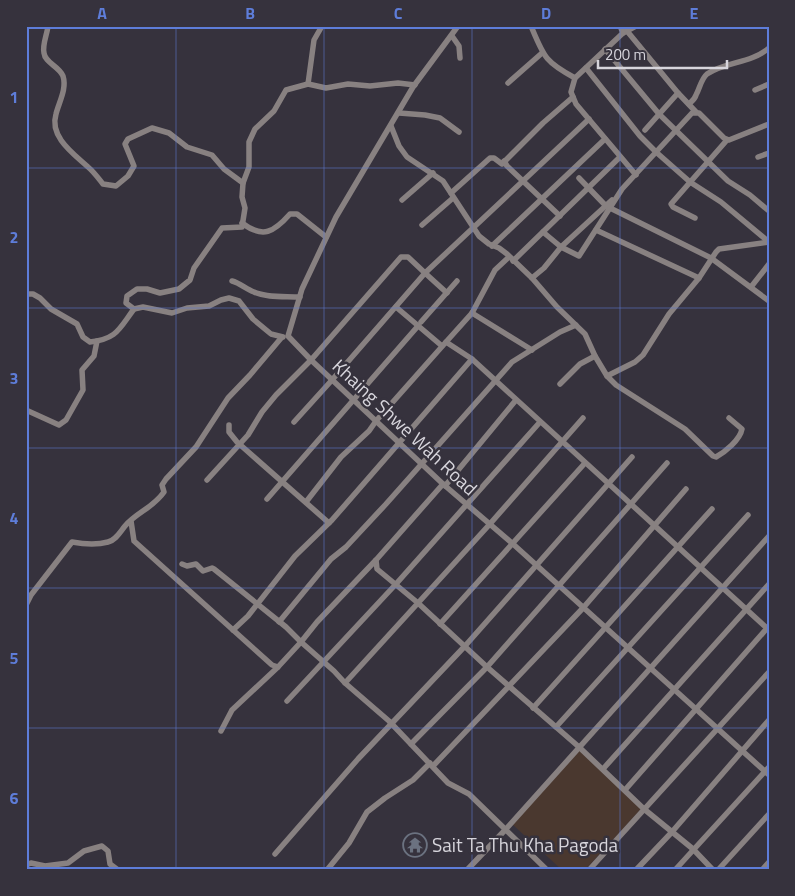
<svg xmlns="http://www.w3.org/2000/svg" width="795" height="896" font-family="'Titillium Web',sans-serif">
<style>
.education{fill:#4a382f}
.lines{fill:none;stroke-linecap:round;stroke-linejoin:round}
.minor{stroke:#888181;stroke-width:5.5}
.grid{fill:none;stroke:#5e7dd9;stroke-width:1;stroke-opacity:0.55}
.labels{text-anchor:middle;stroke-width:5;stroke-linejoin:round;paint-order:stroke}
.street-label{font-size:19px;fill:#d7d5dc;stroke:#36323d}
.poi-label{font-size:19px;fill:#d7d5dc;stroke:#36323d;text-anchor:start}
.neatline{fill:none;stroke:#5e7dd9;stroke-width:2}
.grid-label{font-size:16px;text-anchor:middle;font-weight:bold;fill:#5e7dd9}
</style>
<rect width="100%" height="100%" fill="#36323d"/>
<path class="education" d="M580,750l61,59 -56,61h-23l-50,-46z"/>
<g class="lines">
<g class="minor">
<path d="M48,26c-1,9 -6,19 -4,27 1,10 15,13 19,23 4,13 -4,26 -7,38 -7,23 18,40 32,53 6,5 11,12 15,17l13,2 12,-10 6,-10 -9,-22 3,-5 24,-11 17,5 18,14 25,8 12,14 19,14"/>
<path d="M458,26l-45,61 -77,130 -34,72 -14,47 23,24 132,124 70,60 256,231"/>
<path d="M531,26c13,31 14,36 44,52"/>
<path d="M620,26l3,7 13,-7"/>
<path d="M627,31l51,62 18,19"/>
<path d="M623,33l-48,45 -4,14 5,12 60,71"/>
<path d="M452,36l7,10 1,12"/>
<path d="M605,49l54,65 69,67 22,14 19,16"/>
<path d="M586,68l54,68 16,16 34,30 31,20 48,40"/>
<path d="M508,83l34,-30"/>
<path d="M308,84l6,-44 8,-14"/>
<path d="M755,90l14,-6"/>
<path d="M689,104c3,-3 6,-5 7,-9 4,-7 5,-16 11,-21 19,-13 43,-10 62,-26"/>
<path d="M399,113l26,2 15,3 19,14"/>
<path d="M391,126l8,20 8,11 36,24 36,55 10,8 10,4 8,6 25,24 25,29 28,27 10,22 12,20 9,9 69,44 28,27 3,1c9,-5 24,-17 26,-28l-13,-11"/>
<path d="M645,130l33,-37"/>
<path d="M758,157l11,-4"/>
<path d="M504,161l3,5 53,50"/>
<path d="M579,178l27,28"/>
<path d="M451,193l39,-35h4l8,6 41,-41 30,-26"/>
<path d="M402,200l31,-27"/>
<path d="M610,208l101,50 58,43"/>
<path d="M695,218l-22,-11 -2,-3 56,-64"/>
<path d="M242,223c21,16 32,9 48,-9h7l29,23"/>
<path d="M422,225l31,-27"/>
<path d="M596,230l103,48"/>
<path d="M543,232l18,15 18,9 43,-67 70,-76h7l25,25 5,2 40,-16"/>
<path d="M492,246l113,-107"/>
<path d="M513,261l107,-104"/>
<path d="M532,278l12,-10 17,-21 51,-47"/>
<path d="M232,281c8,2 14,8 22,11 13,6 31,4 46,5"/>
<path d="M751,287l18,-23"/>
<path d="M26,294h7l7,4 11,11 26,15 6,13 7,5c27,-3 29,-13 44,-33l9,-2 29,6 15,-5 22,-2 12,-6 8,-2 10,3 14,18 18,15 12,3"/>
<path d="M396,307l46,39"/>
<path d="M134,309l-8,-6 1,-7 10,-7h10l13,4 19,-4 11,-9 4,-12 28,-40 20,-1 3,-19 -3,-11 1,-14 6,-16v-25l6,-13 19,-18 12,-21 22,-6 18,4 22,-4 22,2 28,-3 17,2"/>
<path d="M472,313l60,37"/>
<path d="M421,322l36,-41"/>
<path d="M446,342l26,-29 23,-43 14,-13"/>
<path d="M607,376l28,-14 8,-7 26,-41 30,-36 17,-26 3,-3 50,-7"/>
<path d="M560,384l20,-20 15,-8"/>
<path d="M26,410l33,15 7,-5 17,-30 -1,-20 12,-14 3,-15"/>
<path d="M583,418l-94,107 -71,78 69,64 92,80 65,62 49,40 20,21"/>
<path d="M294,422l38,-42 93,-107 22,20"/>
<path d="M229,425v7l8,10 92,81"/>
<path d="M207,480l41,-45 14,-23 14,-17 35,-35 90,-103h7l17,16 164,-154"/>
<path d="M445,486l71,-86"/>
<path d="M267,499l151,-173"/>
<path d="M306,502l35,-45 28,-26 7,-10 70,-79 26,17 297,271"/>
<path d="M131,521l3,20 138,124 6,2"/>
<path d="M376,560l1,9 41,34 -73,80 44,38 59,62 21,11 78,76"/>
<path d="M182,564l5,2 9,-2 7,7 9,-3 2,1 72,58 15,15 33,29 11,12"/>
<path d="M26,605l5,-10 41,-53c11,2 25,3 36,0 8,-2 12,-10 17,-16 12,-14 28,-18 39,-34l-2,-7 4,-6 30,-32 32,-49 22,-23 32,-38"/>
<path d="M279,622l52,-63 15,-12 40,-43 126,-142 48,-30 16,-7"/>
<path d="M440,624l145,-161"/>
<path d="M233,630l15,-14 47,-60 37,-36 140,-161"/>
<path d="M287,701l109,-117 144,-162"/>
<path d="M533,708l179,-199"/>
<path d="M556,727l192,-212"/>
<path d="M221,731l11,-21 46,-43 23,-25 16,-20 59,-62 67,-76"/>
<path d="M411,744l76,-77 180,-204"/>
<path d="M433,766l150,-158 103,-119"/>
<path d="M603,769l166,-185"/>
<path d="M625,790l144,-164"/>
<path d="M275,854l83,-95 107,-113 167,-189"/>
<path d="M26,865l5,-2 14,3 23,-3 16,-12 18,-5 6,5 2,13 8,6"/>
<path d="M327,870l22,-27 18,-31 18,-14 28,-18 17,-17"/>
<path d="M467,870l39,-41 263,-293"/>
<path d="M589,870l180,-198"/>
<path d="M636,870l35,-37 98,-113"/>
<path d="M675,870l94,-103"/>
<path d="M718,870l51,-56"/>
<path d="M762,870l7,-8"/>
</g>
</g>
<path class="grid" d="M176,26v844M324,26v844M472,26v844M620,26v844M26,168h743M26,308h743M26,448h743M26,588h743M26,728h743"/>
<defs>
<g id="temple-ring" transform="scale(1.25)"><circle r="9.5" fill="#36323d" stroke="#6b7280" stroke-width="1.5"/><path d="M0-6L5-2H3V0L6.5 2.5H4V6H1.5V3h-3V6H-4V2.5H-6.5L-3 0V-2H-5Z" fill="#6b7280"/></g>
</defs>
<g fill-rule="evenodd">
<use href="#temple-ring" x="415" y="845"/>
</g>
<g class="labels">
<g class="street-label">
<text transform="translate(405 427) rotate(43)" y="7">Khaing Shwe Wah Road</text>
</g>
<g class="poi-label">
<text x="432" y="852">Sait Ta Thu Kha Pagoda</text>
</g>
</g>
<rect width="795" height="896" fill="none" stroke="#36323d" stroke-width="55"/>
<path d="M598 60v8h129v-8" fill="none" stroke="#d7d5dc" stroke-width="2.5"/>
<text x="605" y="60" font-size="15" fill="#d7d5dc" stroke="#36323d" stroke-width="4" paint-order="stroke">200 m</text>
<rect x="28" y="28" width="740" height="840" class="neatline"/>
<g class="grid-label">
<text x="102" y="19">A</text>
<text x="250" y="19">B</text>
<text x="398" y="19">C</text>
<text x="546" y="19">D</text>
<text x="694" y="19">E</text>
<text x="14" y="103">1</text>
<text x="14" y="243">2</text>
<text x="14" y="384">3</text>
<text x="14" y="524">4</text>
<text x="14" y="664">5</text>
<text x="14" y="804">6</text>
</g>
</svg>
